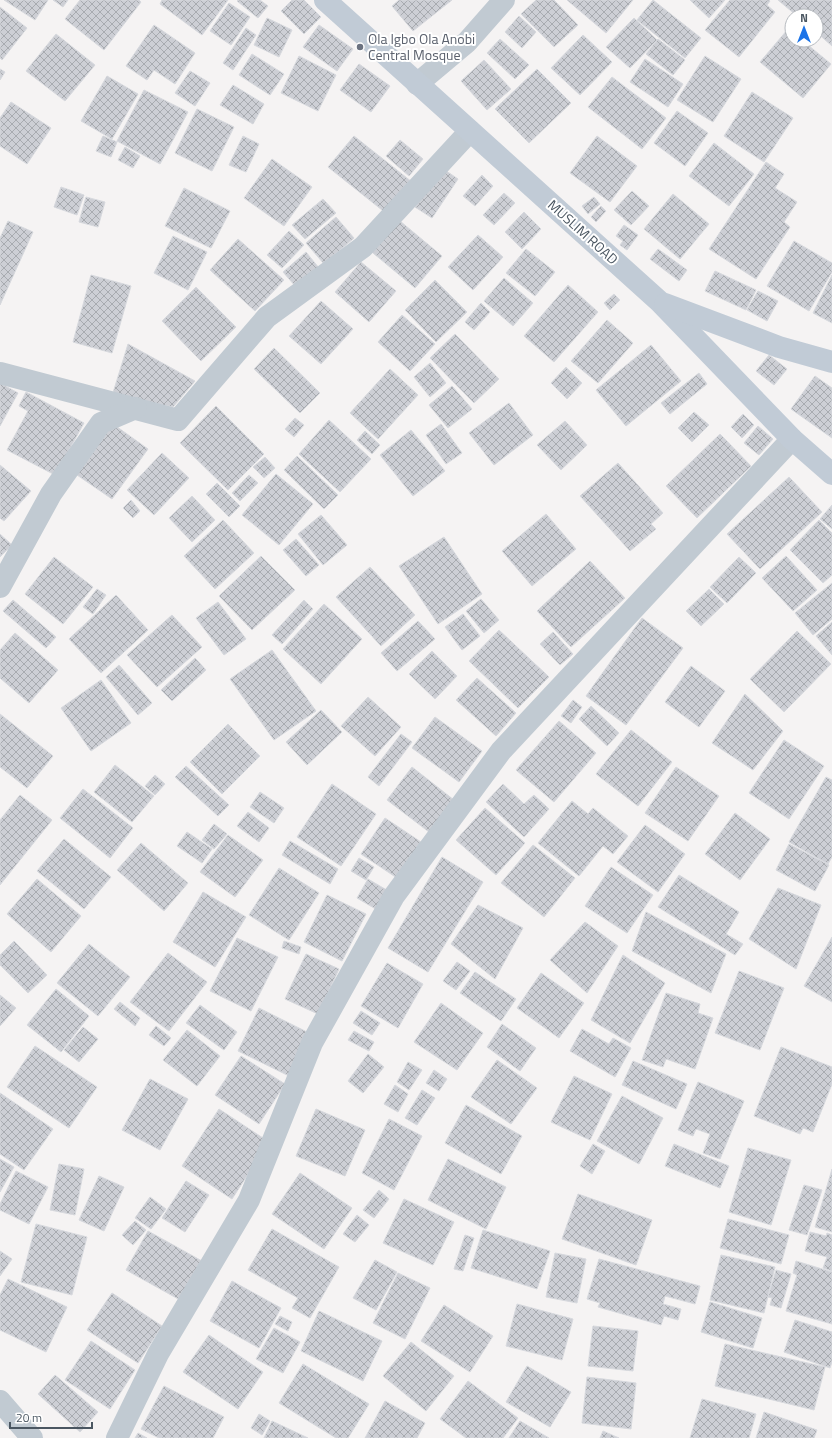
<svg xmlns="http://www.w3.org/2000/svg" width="832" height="1438" font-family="'Titillium Web',sans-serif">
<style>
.building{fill:url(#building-cross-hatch);stroke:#d7d9de}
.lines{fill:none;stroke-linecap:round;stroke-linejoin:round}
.street{stroke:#c1cad2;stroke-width:22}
.secondary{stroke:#c1cbd6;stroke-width:22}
.worship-dot{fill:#6b7280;stroke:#fff;stroke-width:1.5}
.labels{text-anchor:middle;stroke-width:4;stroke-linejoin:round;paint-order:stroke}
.worship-label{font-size:14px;fill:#5b616d;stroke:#fff;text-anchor:start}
.street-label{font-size:14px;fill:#4a5661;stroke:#fff}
</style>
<defs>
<pattern id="building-cross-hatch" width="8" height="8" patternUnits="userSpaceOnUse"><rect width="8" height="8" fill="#cdcfd5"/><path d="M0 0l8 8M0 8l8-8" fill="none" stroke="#a8abb0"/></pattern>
</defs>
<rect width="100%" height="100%" fill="#f5f3f3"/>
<g class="building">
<path d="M4,0h44l-13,20z"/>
<path d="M53,0h15l-5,7z"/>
<path d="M80,0h59l2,2 -37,48 -39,-31z"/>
<path d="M162,0h66l-26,35 -42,-31z"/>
<path d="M238,0h22l8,6 -10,12 -21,-17z"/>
<path d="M292,0h12l17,17 -17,17 -23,-23z"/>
<path d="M399,0h53l-39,31 -21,-25z"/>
<path d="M536,0h18l24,25 -24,22 -33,-33z"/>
<path d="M567,0h66l-27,33z"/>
<path d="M653,0l48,38 -16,20 -48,-38z"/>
<path d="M690,0h35l-16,18z"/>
<path d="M730,0h39l1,1 -3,4 8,7 -36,45 -34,-27z"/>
<path d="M778,0h54v46l-16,-14v-16h-19z"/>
<path d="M229,3l21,14 -19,28 -21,-14z"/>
<path d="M0,7l27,21 -25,32 -2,-2z"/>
<path d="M519,16l17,16 -14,16 -17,-16z"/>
<path d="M267,18l25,12 -13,27 -25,-12z"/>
<path d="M634,18l23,22 -27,28 -24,-21z"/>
<path d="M154,25l41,28 -20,31 -21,-14 -7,10 -21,-14z"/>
<path d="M319,25l34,24 -16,22 -34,-24z"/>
<path d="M246,28l10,7 -23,35 -10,-7z"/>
<path d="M788,29l4,3v8h10l29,24 -28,34 -43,-36z"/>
<path d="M56,34l39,31 -30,36 -39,-30z"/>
<path d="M583,35l29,27 -32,33 -29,-27z"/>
<path d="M500,39l29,26 -14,14 -28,-26z"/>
<path d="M658,39l27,21 -12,15 -27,-21z"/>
<path d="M252,54l32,20 -14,21 -31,-20z"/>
<path d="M299,56l37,19 -18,36 -37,-18z"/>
<path d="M705,56l36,23 -28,43 -36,-22z"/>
<path d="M645,59l38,25 -15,23 -38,-25z"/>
<path d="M484,60l27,29 -24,21 -26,-29z"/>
<path d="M359,64l31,22 -19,26 -31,-22z"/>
<path d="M0,69l5,3 -5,8z"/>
<path d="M537,69l34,34 -42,40 -34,-34z"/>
<path d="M190,71l20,12 -15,23 -20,-13z"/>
<path d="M107,76l31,18 -26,45 -31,-18z"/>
<path d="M612,77l54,41 -24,31 -54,-42z"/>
<path d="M233,85l31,19 -11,20 -33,-19z"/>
<path d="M144,90l44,22 -28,52 -43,-23z"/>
<path d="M752,92l41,26 -29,44 -40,-26z"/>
<path d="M11,102l40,26 -24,36 -27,-18v-28z"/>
<path d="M197,109l37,18 -22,44 -37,-18z"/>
<path d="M677,111l31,22 -23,33 -31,-23z"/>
<path d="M103,136l14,6 -6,15 -15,-6z"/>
<path d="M243,136l16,8 -13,28 -17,-7z"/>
<path d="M354,136l58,46 -25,32 -59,-47z"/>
<path d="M597,136l40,30 -27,36 -40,-29z"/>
<path d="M400,140l23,19 -14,17 -23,-20z"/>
<path d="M714,143l40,31 -25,32 -40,-30z"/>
<path d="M125,147l15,9 -7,12 -15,-8z"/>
<path d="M272,159l40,28 -28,39 -40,-28z"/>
<path d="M766,162l18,12 -9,14 22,14 -13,20 6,5 -34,52 -47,-30z"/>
<path d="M442,168l16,11 -26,39 -17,-11z"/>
<path d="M482,175l11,11 -18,20 -12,-10z"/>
<path d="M61,187l23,8 -7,20 -23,-8z"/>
<path d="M184,188l46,23 -19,37 -46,-22z"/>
<path d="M632,191l17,15 -18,19 -17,-15z"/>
<path d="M504,193l11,10 -21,22 -11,-10z"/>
<path d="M673,194l36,30 -29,35 -36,-30z"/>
<path d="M86,197l19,5 -7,25 -19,-5z"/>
<path d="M594,197l6,7 -12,10 -6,-8z"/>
<path d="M323,199l13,14 -31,26 -13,-14z"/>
<path d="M601,206l5,5 -10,11 -5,-5z"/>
<path d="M524,212l17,17 -19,20 -17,-17z"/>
<path d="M394,216l48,40 -27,32 -48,-40z"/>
<path d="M336,217l18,21 -30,26 -18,-21z"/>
<path d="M8,221l25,11 -33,73v-67z"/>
<path d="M624,225l14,10 -11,15 -7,-5 3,-4 -7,-5z"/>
<path d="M289,231l15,14 -22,23 -15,-13z"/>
<path d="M478,235l25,22 -30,33 -25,-23z"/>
<path d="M173,236l34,16 -19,38 -34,-17z"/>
<path d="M238,239l46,41 -29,31 -45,-41z"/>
<path d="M794,241l38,22v9l-23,39 -42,-25z"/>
<path d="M526,249l29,23 -20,24 -29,-23z"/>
<path d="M658,249l29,21 -8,11 -29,-22z"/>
<path d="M306,252l13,16 -23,19 -13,-15z"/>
<path d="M361,262l35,29 -27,31 -34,-30z"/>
<path d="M715,271l41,19 -10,20 -41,-19z"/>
<path d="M91,275l40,11 -19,67 -39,-11z"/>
<path d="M832,275v48l-19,-10z"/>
<path d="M504,278l29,25 -20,23 -29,-25z"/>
<path d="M435,280l32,32 -31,30 -31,-32z"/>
<path d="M568,285l30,27 -44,50 -30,-26z"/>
<path d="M196,287l40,40 -35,34 -39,-40z"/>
<path d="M758,291l20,10 -11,20 -20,-11z"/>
<path d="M614,294l6,6 -10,10 -6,-7z"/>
<path d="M321,301l32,28 -32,35 -32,-28z"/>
<path d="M481,303l9,9 -16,18 -9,-8z"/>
<path d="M402,315l33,29 -25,27 -32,-29z"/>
<path d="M607,320l26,23 -35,40 -27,-22z"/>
<path d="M455,334l44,45 -25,24 -44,-45z"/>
<path d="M128,344l67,37 -22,26 -61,-11z"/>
<path d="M651,345l30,36 -55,45 -30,-36z"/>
<path d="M274,348l46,45 -20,20 -46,-44z"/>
<path d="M769,355l18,14 -13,16 -18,-14z"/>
<path d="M430,363l16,20 -16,14 -16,-20z"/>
<path d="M566,367l16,16 -15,16 -16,-16z"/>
<path d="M390,369l28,26 -40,44 -28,-26z"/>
<path d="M699,373l8,11 -37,30 -9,-11z"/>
<path d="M815,376l17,12v50l-41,-29z"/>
<path d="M0,383l18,10 -18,33z"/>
<path d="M452,386l20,23 -24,19 -19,-23z"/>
<path d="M26,392l58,31 -29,52 -48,-25 21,-39 -9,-5z"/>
<path d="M509,403l24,32 -39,30 -25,-32z"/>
<path d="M216,406l48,48 -36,36 -48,-47z"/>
<path d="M694,412l15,13 -17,17 -14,-14z"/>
<path d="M743,414l11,11 -12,13 -11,-11z"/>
<path d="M295,418l9,7 -10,12 -9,-8z"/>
<path d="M329,420l42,39 -31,33 -41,-38z"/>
<path d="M565,421l22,24 -26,25 -24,-25z"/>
<path d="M113,424l35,25 -36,50 -35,-24z"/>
<path d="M441,424l21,29 -16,11 -20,-29z"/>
<path d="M758,426l15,13 -14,16 -15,-12z"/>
<path d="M411,430l34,41 -32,25 -33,-41z"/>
<path d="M365,431l15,14 -8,9 -15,-14z"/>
<path d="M720,434l31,32 -54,52 -31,-32z"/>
<path d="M162,453l27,25 -35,37 -27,-25z"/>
<path d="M297,456l41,39 -14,14 -40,-39z"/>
<path d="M265,457l10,11 -11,10 -11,-11z"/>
<path d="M618,463l45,50 -12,11 5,5 -26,22 -50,-55z"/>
<path d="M0,465l31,26 -27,30 -4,-3z"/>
<path d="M276,474l37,30 -34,41 -37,-30z"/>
<path d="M249,475l9,8 -18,18 -8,-8z"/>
<path d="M789,477l33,35 -62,57 -33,-35z"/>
<path d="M217,483l23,23 -11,11 -23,-23z"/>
<path d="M192,496l23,24 -23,22 -23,-24z"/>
<path d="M131,500l9,11 -7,7 -10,-10z"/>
<path d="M832,505v24l-12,-10z"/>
<path d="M546,514l30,35 -44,37 -30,-35z"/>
<path d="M321,515l26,30 -24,20 -25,-31z"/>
<path d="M223,520l31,33 -39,36 -31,-33z"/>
<path d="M819,520l13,13v42l-9,8 -33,-33z"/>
<path d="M0,534l12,11 -12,12z"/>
<path d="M444,537l38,57 -44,30 -39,-58z"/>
<path d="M296,539l23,26 -13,11 -23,-26z"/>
<path d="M261,556l34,34 -43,40 -33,-34z"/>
<path d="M786,556l31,34 -24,21 -31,-33z"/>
<path d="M54,557l39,30 -30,37 -38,-30z"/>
<path d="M739,557l17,16 -29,30 -17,-16z"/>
<path d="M590,561l35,37 -54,49 -34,-36z"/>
<path d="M370,567l45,48 -34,31 -45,-49z"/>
<path d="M832,583v36l-19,16 -18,-22z"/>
<path d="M97,589l9,6 -13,19 -10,-7z"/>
<path d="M709,589l15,15 -23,22 -15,-15z"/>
<path d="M116,595l32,35 -47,43 -32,-34z"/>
<path d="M481,599l18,21 -15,13 -18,-22z"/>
<path d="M13,600l43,37 -10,11 -43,-37z"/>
<path d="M304,600l9,9 -31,35 -10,-9z"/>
<path d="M218,602l28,37 -22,16 -28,-37z"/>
<path d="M324,604l38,35 -41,45 -38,-35z"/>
<path d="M463,614l17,22 -18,14 -17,-23z"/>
<path d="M172,615l30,32 -45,40 -30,-32z"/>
<path d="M642,618l41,30 -57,77 -40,-29z"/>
<path d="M418,621l17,18 -38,32 -16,-18z"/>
<path d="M832,622v33l-16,-19z"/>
<path d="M499,630l50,47 -31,31 -49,-47z"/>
<path d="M797,631l34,33 -47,48 -34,-33z"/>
<path d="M553,632l20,22 -13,11 -20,-21z"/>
<path d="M15,633l43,37 -29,33 -29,-25v-28z"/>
<path d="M272,650l44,61 -42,29 -44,-61z"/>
<path d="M432,651l25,25 -22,23 -26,-25z"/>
<path d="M195,658l11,12 -34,31 -11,-11z"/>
<path d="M119,665l33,38 -14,12 -32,-38z"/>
<path d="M691,666l34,25 -26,36 -34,-25z"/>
<path d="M477,678l39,35 -20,23 -40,-36z"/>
<path d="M101,680l30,43 -40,28 -30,-43z"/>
<path d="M745,694l38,37 -30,39 -41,-27z"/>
<path d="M368,697l33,30 -26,29 -34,-30z"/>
<path d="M573,700l9,7 -11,16 -10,-7z"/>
<path d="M591,706l28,27 -12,13 -28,-27z"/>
<path d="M321,710l21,22 -35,33 -21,-23z"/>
<path d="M0,714l53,42 -26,32 -27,-21z"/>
<path d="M435,717l47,34 -23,31 -47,-34z"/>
<path d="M559,721l37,32 -42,49 -38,-32z"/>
<path d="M228,724l32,32 -38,38 -32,-32z"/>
<path d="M631,730l41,32 -34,44 -42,-32z"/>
<path d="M401,734l11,8 -33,44 -11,-9z"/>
<path d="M784,740l40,26 -35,53 -40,-26z"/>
<path d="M115,765l39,31 -22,26 -38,-30z"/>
<path d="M186,766l43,39 -11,11 -43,-39z"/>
<path d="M412,767l42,33 -25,32 -42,-32z"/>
<path d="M676,767l43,29 -31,45 -43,-28z"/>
<path d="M155,775l10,9 -10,11 -10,-9z"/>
<path d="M826,777l6,3v77l-4,7 -39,-22z"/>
<path d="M332,784l44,30 -35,52 -44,-29z"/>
<path d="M503,784l21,20 10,-9 15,14 -25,28 -38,-35z"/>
<path d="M83,789l50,39 -23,30 -50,-40z"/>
<path d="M260,792l24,16 -10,15 -24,-16z"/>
<path d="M20,795l32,25 -52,65v-65z"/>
<path d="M572,801l16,13 5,-6 35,28 -15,18 -10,-8 -24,30 -41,-33z"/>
<path d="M485,808l40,35 -29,32 -40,-35z"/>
<path d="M248,812l21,16 -10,14 -22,-16z"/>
<path d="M735,813l35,26 -30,41 -35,-26z"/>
<path d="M385,818l39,26 -24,36 -39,-26z"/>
<path d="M214,824l13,10 -13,15 -12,-9z"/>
<path d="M645,825l40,29 -27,38 -41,-30z"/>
<path d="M187,832l25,17 -10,14 -25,-17z"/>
<path d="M228,835l35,25 -28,37 -35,-25z"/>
<path d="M64,839l47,38 -27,32 -47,-38z"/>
<path d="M290,841l48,28 -8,15 -48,-29z"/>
<path d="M141,843l47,40 -24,28 -47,-41z"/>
<path d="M789,844l40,21 -14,26 -39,-21z"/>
<path d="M533,845l42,33 -31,39 -43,-34z"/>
<path d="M442,857l41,25 -55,90 -40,-24z"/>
<path d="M359,858l15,9 -8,13 -15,-9z"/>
<path d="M611,867l42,28 -26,38 -42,-27z"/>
<path d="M279,868l40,25 -30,47 -40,-25z"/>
<path d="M679,875l60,37 -13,22 17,10 -8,11 -77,-48z"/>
<path d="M37,879l44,37 -30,36 -44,-38z"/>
<path d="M368,879l22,13 -11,19 -22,-13z"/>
<path d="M778,888l43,17 -25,64 -47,-30z"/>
<path d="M203,892l43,25 -31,50 -42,-25z"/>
<path d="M327,895l39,19 -24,47 -38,-19z"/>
<path d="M478,905l45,23 -28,51 -44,-35z"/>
<path d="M646,912l80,42 -15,39 -79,-42z"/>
<path d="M585,922l33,24 -31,47 -37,-33z"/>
<path d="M832,937v65l-28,-16z"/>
<path d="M237,938l41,19 -27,54 -41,-20z"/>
<path d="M14,941l33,34 -19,18 -28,-28v-10z"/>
<path d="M284,941l17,6 -2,7 -17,-6z"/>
<path d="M89,944l41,33 -32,39 -41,-33z"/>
<path d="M168,953l39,29 -38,49 -39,-29z"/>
<path d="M306,954l33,15 -21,45 -33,-15z"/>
<path d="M623,955l42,28 -35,60 -39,-23z"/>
<path d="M457,962l13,9 -14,19 -13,-9z"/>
<path d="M387,963l36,21 -25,44 -37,-22z"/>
<path d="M739,971l45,17 -24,62 -45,-17z"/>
<path d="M475,972l41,27 -15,22 -41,-28z"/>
<path d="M541,973l43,30 -25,35 -42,-30z"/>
<path d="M56,989l33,27 -28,36 -34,-27z"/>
<path d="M666,993l34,11 -2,9 15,5 -18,51 -29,-10 -3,8 -21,-7z"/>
<path d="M0,995l16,13 -16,18z"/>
<path d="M120,1002l20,16 -5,8 -21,-17z"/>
<path d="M441,1003l42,30 -26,37 -43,-28z"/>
<path d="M200,1005l37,27 -13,18 -38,-27z"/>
<path d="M259,1008l50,25 -20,43 -51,-25z"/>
<path d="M361,1011l19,12 -8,12 -19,-12z"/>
<path d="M502,1024l34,24 -16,23 -33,-24z"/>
<path d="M156,1026l15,12 -7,8 -15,-11z"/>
<path d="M83,1027l15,12 -19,23 -15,-12z"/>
<path d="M582,1029l27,15 4,-6 18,10 -16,29 -45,-26z"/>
<path d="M187,1030l33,26 -23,30 -34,-26z"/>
<path d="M354,1031l20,11 -5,9 -21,-11z"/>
<path d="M35,1046l62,41 -28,41 -62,-41z"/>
<path d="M781,1047l51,20v17l-19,48 -10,-4 -3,6 -46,-18z"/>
<path d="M368,1054l16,13 -21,26 -15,-12z"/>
<path d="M241,1056l44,28 -26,40 -44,-29z"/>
<path d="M497,1060l40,28 -26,36 -40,-27z"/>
<path d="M633,1061l54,23 -11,25 -54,-24z"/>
<path d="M408,1062l14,8 -13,20 -12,-8z"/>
<path d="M434,1070l13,9 -8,12 -13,-8z"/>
<path d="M574,1076l38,18 -22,46 -39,-18z"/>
<path d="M150,1079l38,20 -28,51 -38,-20z"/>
<path d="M698,1082l46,19 -24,58 -17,-6 7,-19 -14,-5 -3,7 -15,-6z"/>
<path d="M395,1085l13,9 -10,18 -14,-8z"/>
<path d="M422,1090l13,8 -18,27 -12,-7z"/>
<path d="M0,1093l53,36 -29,41 -24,-16z"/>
<path d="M622,1096l41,22 -24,46 -42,-23z"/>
<path d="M466,1105l56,31 -21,38 -56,-31z"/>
<path d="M219,1109l50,33 -37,57 -50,-33z"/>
<path d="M316,1109l49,21 -20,46 -49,-20z"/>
<path d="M389,1119l33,17 -28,54 -32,-17z"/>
<path d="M593,1144l12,7 -13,23 -12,-8z"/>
<path d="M674,1144l55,22 -9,22 -55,-22z"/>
<path d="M748,1148l43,12 -20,65 -42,-13z"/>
<path d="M0,1159l14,8 -14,25z"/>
<path d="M448,1159l58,28 -20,42 -58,-29z"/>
<path d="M59,1164l25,5 -9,46 -25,-5z"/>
<path d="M832,1169v63l-17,-5z"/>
<path d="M16,1171l32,16 -19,37 -29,-14v-6z"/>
<path d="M300,1173l52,35 -28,41 -52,-35z"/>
<path d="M99,1176l25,11 -20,44 -25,-11z"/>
<path d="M186,1181l23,14 -24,37 -23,-14z"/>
<path d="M804,1185l18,5 -15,45 -18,-5z"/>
<path d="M379,1190l10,9 -15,19 -11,-8z"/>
<path d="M578,1194l74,26 -16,45 -74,-26z"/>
<path d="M150,1197l16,12 -15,20 -16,-11z"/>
<path d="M404,1199l50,23 -21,43 -50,-22z"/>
<path d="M357,1215l12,10 -14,17 -12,-8z"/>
<path d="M728,1219l61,16 -8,29 -61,-16z"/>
<path d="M135,1221l11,9 -13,15 -11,-10z"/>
<path d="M36,1224l51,13 -15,58 -51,-13z"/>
<path d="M272,1229l67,38 -29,51 -18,-10 6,-10 -50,-28z"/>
<path d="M483,1230l67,21 -13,38 -66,-21z"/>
<path d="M148,1231l54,30 -22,39 -54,-30z"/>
<path d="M810,1232l16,4 1,-3 5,2v36l-9,-3 4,-11 -22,-6z"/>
<path d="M465,1235l9,3 -11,33 -9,-2z"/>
<path d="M0,1251l12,8 -12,17z"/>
<path d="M555,1253l31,6 -9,44 -31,-6z"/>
<path d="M721,1255l54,12 -11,46 -54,-13z"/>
<path d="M599,1259l101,27 -5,18 -30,-8 -2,8 18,5 -3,11 -14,-4 -3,9 -63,-18 2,-4 -13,-4z"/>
<path d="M375,1260l22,12 -21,38 -23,-12z"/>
<path d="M796,1261l36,11v52l-46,-13 11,-36 -4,-2z"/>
<path d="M776,1270l15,4 -10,34 -11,-3 2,-7 -4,-1z"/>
<path d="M398,1273l32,15 -25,51 -32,-16z"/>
<path d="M8,1279l59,28 -21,45 -46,-22v-35z"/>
<path d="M232,1281l49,27 -22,40 -49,-27z"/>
<path d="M112,1293l50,33 -24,37 -51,-33z"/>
<path d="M710,1302l52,16 -9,30 -52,-16z"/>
<path d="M517,1304l56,15 -11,41 -56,-14z"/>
<path d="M444,1305l49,31 -23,36 -49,-31z"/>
<path d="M319,1311l63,30 -19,40 -62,-30z"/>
<path d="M280,1316l12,6 -4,9 -13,-7z"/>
<path d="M795,1320l37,12v30l-2,6 -46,-16z"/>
<path d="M593,1326l45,5 -5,40 -45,-5z"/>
<path d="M274,1328l26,14 -17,31 -27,-14z"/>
<path d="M209,1335l54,37 -25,37 -55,-37z"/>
<path d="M91,1341l44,29 -25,39 -45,-29z"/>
<path d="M411,1342l43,34 -28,35 -43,-35z"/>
<path d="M725,1344l100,23 -11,43 -99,-24z"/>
<path d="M303,1364l66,40 -21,34h-12l-57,-35z"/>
<path d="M527,1366l44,26 -21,35 -44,-25z"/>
<path d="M55,1375l43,37 -18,20 -42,-38z"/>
<path d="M587,1377l49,6 -5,46 -49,-6z"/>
<path d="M468,1381l50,37 -15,20h-37l-26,-19z"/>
<path d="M164,1386l60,31 -11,21h-54l-18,-9z"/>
<path d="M702,1399l54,15 -7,24h-59z"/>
<path d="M385,1401l40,22 -8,15h-52z"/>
<path d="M764,1412l53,18 -3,8h-58z"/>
<path d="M259,1414l11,7 -8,14 -11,-7z"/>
<path d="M272,1421l36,17h-44z"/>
<path d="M520,1421l29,17h-40z"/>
<path d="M603,1431l16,7h-19z"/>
<path d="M138,1433l9,5h-12z"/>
</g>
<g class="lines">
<g class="street">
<path d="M417,84l50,-42 37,-42"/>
<path d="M0,373l178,47 89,-103 96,-70 107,-116"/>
<path d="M0,587l51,-93 50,-71 35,-15"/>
<path d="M0,1401l32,37"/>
<path d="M117,1438l41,-84 91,-154 63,-157 82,-147 107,-145 291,-312"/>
</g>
<g class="secondary">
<path d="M325,0l335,302 132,137 40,35"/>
<path d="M665,304l114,43 53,15"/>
</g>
</g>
<circle class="worship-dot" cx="360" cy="47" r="4"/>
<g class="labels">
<g class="worship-label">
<text x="368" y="44">Ola Igbo Ola Anobi<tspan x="368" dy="16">Central Mosque</tspan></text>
</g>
<g class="street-label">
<text transform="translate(583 232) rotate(42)" y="5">MUSLIM ROAD</text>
</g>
</g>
<g transform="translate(804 28)"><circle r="19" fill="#ffffff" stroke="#b7bbc0"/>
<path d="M0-3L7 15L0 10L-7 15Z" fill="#1a73e8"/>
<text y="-6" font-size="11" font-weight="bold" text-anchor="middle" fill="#4a5661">N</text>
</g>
<path d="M10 1422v6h82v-6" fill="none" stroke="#4a5661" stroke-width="2"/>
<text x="16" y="1422" font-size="12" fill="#4a5661" stroke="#ffffff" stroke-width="3" paint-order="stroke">20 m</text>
</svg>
